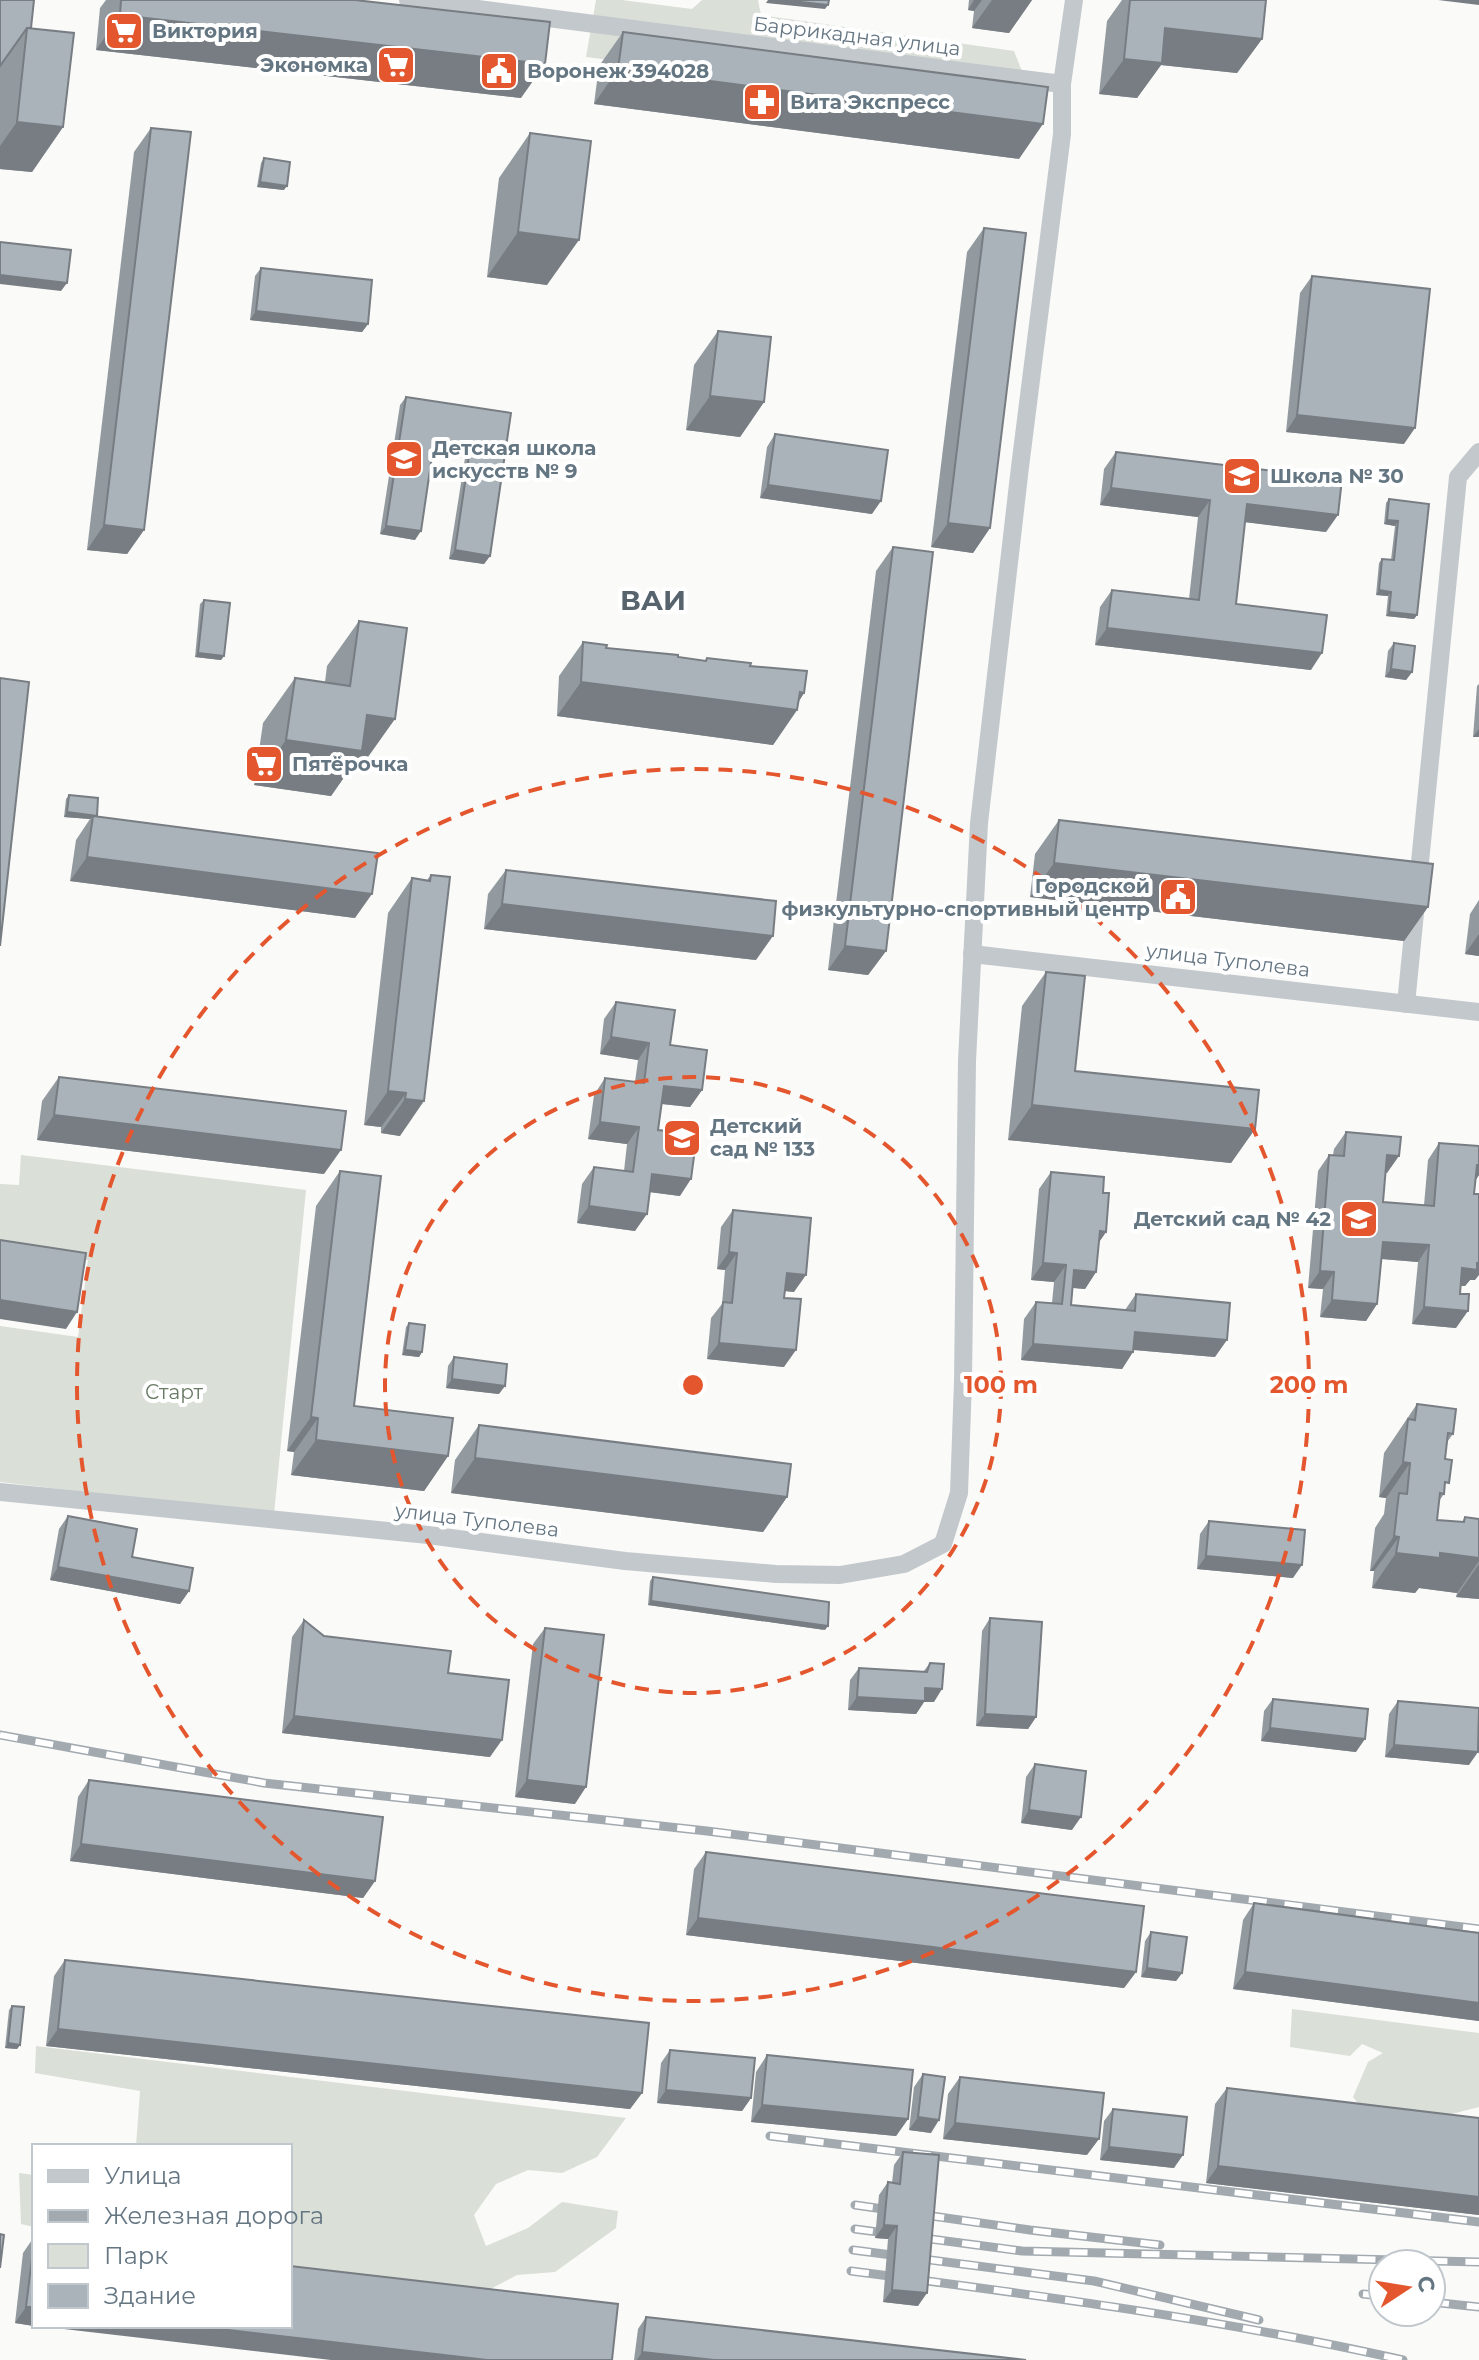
<svg xmlns="http://www.w3.org/2000/svg" width="1479" height="2360" font-family="Montserrat,sans-serif">
<style>
.green{fill:#dadfd7}
.lines{fill:none;stroke-linecap:round;stroke-linejoin:round}
.street{stroke:#c3c8cc;stroke-width:18}
.rail-casing{stroke:#a2aab0;stroke-width:9}
.rail{stroke:#fff;stroke-width:6;stroke-dasharray:18;stroke-linecap:butt}
.wall{fill:#929a9f}
.shaded-wall{fill:#777d82}
.building{fill:#aab3b9;stroke:#777d82;stroke-width:2}
.ring{fill:none;stroke:#e4572e;stroke-width:4;stroke-dasharray:14 10}
.labels{text-anchor:middle;stroke-width:8;stroke-linejoin:round;paint-order:stroke}
.poi-label{font-size:20px;font-weight:bold;fill:#657683;stroke:#fff;text-anchor:start}
.street-label{font-size:20px;fill:#657683;stroke:#fff}
.park-label{font-size:20px;fill:#687a64;stroke:#fff}
.district-label{font-size:28px;font-weight:bold;fill:#57646e;stroke:#fff}
.centre{fill:#e4572e;stroke:#fff;stroke-width:4}
.ring-label{font-size:24px;text-anchor:middle;font-weight:bold;fill:#e4572e;stroke:#fff;stroke-width:8;stroke-linejoin:round;paint-order:stroke}
</style>
<rect width="100%" height="100%" fill="#fafaf8"/>
<g class="green">
<path d="M596,0h26l70,9 10,-9h56l3,15 253,36 25,64 -453,-58z"/>
<path d="M21,1155l285,35 -32,324 -274,-32v-156l78,11 10,-77 -88,-13v-63l19,1z"/>
<path d="M1292,2009l187,24v74l-43,11 -71,-6 -12,-15 15,-35 15,-9 -21,-9 -12,12 -60,-9z"/>
<path d="M36,2046l590,72 -29,39 -35,16 -34,-3 -32,14 -22,31 12,31 42,-18 34,-26 56,9 -2,17 -61,44 -38,3 -34,18 -193,-23v-124h-154l4,-55 -105,-18z"/>
<path d="M19,2173l15,2v52l-13,-3z"/>
</g>
<g class="lines">
<g class="street">
<path d="M408,0l654,84"/>
<path d="M972,954l507,58"/>
<path d="M1406,1004l52,-527 21,-25"/>
<path d="M0,1492l428,43 197,26 151,13 64,1 64,-11 39,-20 16,-51 4,-112 4,-320 12,-238 41,-356 42,-333v-50l12,-84"/>
</g>
<g class="rail-casing">
<g id="rail">
<path d="M0,1735l264,48 443,48 772,98"/>
<path d="M770,2136l709,86"/>
<path d="M855,2205l175,25 130,15"/>
<path d="M855,2229l167,22 457,11"/>
<path d="M853,2250l241,31 165,39"/>
<path d="M851,2271c185,24 370,48 552,89"/>
<path d="M1363,2294l20,2"/>
<path d="M1431,2302l48,5"/>
</g>
</g>
<use href="#rail" class="rail"/>
</g>
<g class="wall">
<path d="M0,0l31,28 32,99 -31,45 -32,-3z"/>
<path d="M106,0h249l166,98 -425,-48 4,-42z"/>
<path d="M969,0h63l-23,33 -37,-5 2,-17 -6,-1z"/>
<path d="M1122,0h144l-4,39 -25,34 -76,-8 -24,33 -38,-4 8,-73z"/>
<path d="M623,32l396,127 -425,-55 5,-38z"/>
<path d="M151,128l-7,402 -17,24 -40,-4 47,-398z"/>
<path d="M530,133l17,152 -60,-8 12,-99z"/>
<path d="M264,158l20,32 -27,-3 4,-24z"/>
<path d="M984,228l6,300 -17,25 -42,-6 36,-295z"/>
<path d="M261,268l107,56 -6,8 -112,-12 5,-44z"/>
<path d="M1312,276l92,168 -118,-12 14,-139z"/>
<path d="M718,331l46,71 -24,35 -54,-7 8,-65z"/>
<path d="M406,397l105,16 -21,143 -6,8 -35,-5 16,-101 -32,-5 -18,87 -35,-6 20,-129z"/>
<path d="M775,434l97,80 -112,-16 7,-51z"/>
<path d="M1116,452l210,80 -81,-10 -9,82 75,66 -216,-25 5,-38 12,-17 77,9 9,-82 -98,-12 4,-36z"/>
<path d="M1389,499l40,5 -12,111 -3,4 -28,-3 2,-20 -12,-1 3,-32 3,-4 9,1 4,-34 -11,-2 2,-21z"/>
<path d="M893,547l-7,404 -18,24 -40,-5 48,-399z"/>
<path d="M204,600l20,56 -3,4 -26,-3 5,-53z"/>
<path d="M359,621l4,143 -9,-1 -23,33 -77,-11 9,-62 32,-45 30,4 2,-16z"/>
<path d="M583,642l23,6 99,13 2,-3 43,8 54,27 -5,8 -2,9 -24,35 -216,-29 2,-40z"/>
<path d="M1394,643l18,29 -6,8 -21,-3 3,-26z"/>
<path d="M1479,684v53h-6l4,-51z"/>
<path d="M69,795l27,21 259,102 -285,-37 6,-41 14,-21 -26,-2 2,-18z"/>
<path d="M1059,820l369,87 -24,34 -374,-44 5,-43z"/>
<path d="M506,870l250,90 -272,-31 4,-35z"/>
<path d="M431,875l19,2 -50,259 -19,-3v-6l-17,-2 24,-212 24,-35 15,2z"/>
<path d="M1479,900v56l-14,-2 5,-40z"/>
<path d="M1046,972l29,99 180,58 -24,34 -223,-23 14,-134z"/>
<path d="M616,1002l54,43 32,45 -12,17 -28,-3 -4,26 22,66 -30,-4 -15,39 -58,-8 5,-39 12,-17 30,4 3,-27 -39,-5 6,-44 11,-17 30,4 3,-22 -38,-6 4,-35z"/>
<path d="M59,1077l265,97 -287,-34 5,-39z"/>
<path d="M1346,1132l41,41h-2l-2,29 41,3 4,-45 11,-17 40,3v29l-4,6 -1,13 1,86h-5l-5,6h-4l-5,42 -44,-4 6,-62 -37,-3 -4,45 -11,17 -46,-4 3,-28 -15,-1 10,-117 11,-16h4l1,-6z"/>
<path d="M340,1171l14,235 94,50 -24,35 -133,-16 3,-23 -7,-1 29,-245z"/>
<path d="M1051,1172l52,21 3,39 -7,10 -3,30 -11,17 -12,-1 -2,17 54,5 11,-16 79,63 -81,-7 -12,19 -101,-9 3,-41 12,-17 16,1 2,-21 -23,-2 8,-91z"/>
<path d="M733,1210l61,82 -9,-1 -1,76 -77,-8 4,-41 11,-14 3,-34 -8,-1 4,-42z"/>
<path d="M409,1323l13,29 -3,5 -17,-2 4,-28z"/>
<path d="M454,1357l45,37 -53,-6 2,-22z"/>
<path d="M1417,1404l36,30 -6,8 -2,17 -1,35 -5,7 -2,19 25,2 3,-5 14,2v80l-23,-2 1,-4 -38,-5 -4,5 -43,-5 2,-17h-4l5,-43 9,-14 2,-16 -7,-1 5,-44z"/>
<path d="M479,1425l308,72 -24,35 -312,-39 4,-33z"/>
<path d="M68,1516l64,41 57,34 -9,13 -130,-24 9,-51z"/>
<path d="M1209,1521l84,57 -96,-9 3,-35z"/>
<path d="M653,1577l172,53 -177,-25 2,-24z"/>
<path d="M990,1618l46,99 -8,12 -52,-3 6,-95z"/>
<path d="M304,1620l20,16 124,37 42,84 -208,-24 10,-96z"/>
<path d="M545,1628l30,176 -60,-7 18,-153z"/>
<path d="M930,1663l4,39h-10l-8,12 -68,-4 2,-30 9,-12 64,4z"/>
<path d="M1273,1699l83,53 -95,-11 3,-30z"/>
<path d="M1398,1701l71,64 -84,-8 4,-43z"/>
<path d="M1035,1764l37,66 -51,-7 5,-46z"/>
<path d="M89,1780l286,101 -12,17 -293,-37 8,-64z"/>
<path d="M706,1852l430,120 -12,16 -438,-53 8,-66z"/>
<path d="M1254,1903l225,30v88l-246,-32 10,-69z"/>
<path d="M1151,1932l31,41 -6,8 -35,-4 4,-36z"/>
<path d="M65,1960l577,133 -12,16 -584,-63 8,-70z"/>
<path d="M12,2006l8,39 -3,4 -12,-1 4,-38z"/>
<path d="M670,2050l81,48 -9,13 -85,-8 4,-40z"/>
<path d="M767,2055l141,64 -12,17 -145,-14 5,-50z"/>
<path d="M923,2074l8,59 -22,-3 5,-43z"/>
<path d="M960,2077l127,78 -144,-16 5,-45z"/>
<path d="M1227,2088l252,30v97l-273,-32 9,-79z"/>
<path d="M1113,2109l61,59 -74,-8 4,-39z"/>
<path d="M903,2152l15,154 -35,-4 5,-63 -13,-1 4,-43 9,-13 4,1 2,-18z"/>
<path d="M34,2237v89l-19,-3 8,-70z"/>
<path d="M646,2317l380,43h-392l4,-31z"/>
</g>
<g class="shaded-wall">
<path d="M768,0h14l46,5 -3,4 -59,-6z"/>
<path d="M974,0h8l-8,11 -6,-1z"/>
<path d="M992,0h40l-23,33 -37,-5z"/>
<path d="M1438,0h41v5z"/>
<path d="M120,15l425,49 -24,34 -425,-48z"/>
<path d="M1165,28l97,11 -25,34 -76,-8 -24,33 -38,-4 25,-35z"/>
<path d="M618,69l425,55 -24,35 -425,-55z"/>
<path d="M17,122l46,5 -31,45 -32,-3v-23z"/>
<path d="M260,182l27,4 -3,4 -27,-3z"/>
<path d="M518,232l61,8 -32,45 -60,-8z"/>
<path d="M0,275l67,8 -6,8 -61,-7z"/>
<path d="M256,311l112,13 -6,8 -112,-12z"/>
<path d="M710,396l54,6 -24,35 -54,-7z"/>
<path d="M1297,415l118,13 -11,16 -118,-12z"/>
<path d="M434,443l36,6 -5,9 -37,-6z"/>
<path d="M768,485l113,16 -9,13 -112,-16z"/>
<path d="M1111,488l99,12 -12,17 -98,-12z"/>
<path d="M1247,504l91,11 -12,17 -90,-11z"/>
<path d="M1387,520l11,1 -3,5 -11,-2z"/>
<path d="M948,523l42,5 -17,25 -42,-6z"/>
<path d="M104,525l40,5 -17,24 -40,-4z"/>
<path d="M386,526l35,5 -6,9 -35,-6z"/>
<path d="M455,550l35,6 -6,8 -35,-5z"/>
<path d="M1379,590l12,2 -3,4 -12,-1z"/>
<path d="M1389,612l28,3 -3,4 -28,-3z"/>
<path d="M1107,628l215,25 -11,17 -216,-25z"/>
<path d="M198,653l26,3 -3,4 -26,-3z"/>
<path d="M1391,669l21,3 -6,8 -21,-3z"/>
<path d="M581,682l219,10 4,1 -11,17h4l-24,35 -216,-29z"/>
<path d="M367,715l28,4 -32,45 -9,-1 -23,33 -77,-11 32,-45z"/>
<path d="M1479,729v8h-6z"/>
<path d="M67,812l26,4 -3,3 -26,-2z"/>
<path d="M87,857l285,37 -17,24 -285,-37z"/>
<path d="M1054,863l374,44 -24,34 -374,-44z"/>
<path d="M502,904l271,32 -17,24 -272,-31z"/>
<path d="M1479,934v22l-14,-2z"/>
<path d="M845,946l41,5 -18,24 -40,-5z"/>
<path d="M611,1037l38,6 -11,17 -38,-6z"/>
<path d="M664,1086l38,4 -12,17 -37,-4z"/>
<path d="M388,1091l18,2 -25,34 -17,-2z"/>
<path d="M405,1099l19,2 -24,35 -19,-3z"/>
<path d="M1032,1105l223,24 -24,34 -223,-23z"/>
<path d="M54,1115l287,35 -17,24 -287,-34z"/>
<path d="M600,1122l39,5 -12,17 -39,-5z"/>
<path d="M1387,1155l12,1 -12,17 -12,-1z"/>
<path d="M1477,1165h2v10l-5,7z"/>
<path d="M652,1174l39,5 -11,17 -39,-5z"/>
<path d="M589,1206l58,8 -12,17 -58,-8z"/>
<path d="M1100,1231l6,1 -11,16z"/>
<path d="M1383,1242l46,3 -11,17 -47,-4z"/>
<path d="M729,1252l8,1 -12,17 -8,-1z"/>
<path d="M1043,1263l23,2 -12,17 -23,-2z"/>
<path d="M1477,1263h2v12l-4,5h-5l-5,6 -14,-1 11,-17z"/>
<path d="M1074,1270l22,2 -11,17 -21,-2z"/>
<path d="M1320,1271l14,1 -11,17 -15,-1z"/>
<path d="M787,1273l19,2 -12,17 -19,-2z"/>
<path d="M0,1300l77,12 -11,17 -66,-10z"/>
<path d="M1332,1300l45,4 -11,17 -46,-4z"/>
<path d="M1424,1307l44,4 -12,17 -44,-4z"/>
<path d="M1135,1332l92,8 -12,17 -92,-8z"/>
<path d="M719,1343l77,7 -12,17 -77,-8z"/>
<path d="M1033,1344l100,8 -11,17 -101,-9z"/>
<path d="M405,1350l17,2 -3,5 -17,-2z"/>
<path d="M452,1379l53,7 -6,8 -53,-6z"/>
<path d="M311,1417l7,1 -24,34 -7,-1z"/>
<path d="M316,1440l132,16 -24,35 -133,-16z"/>
<path d="M475,1458l312,39 -24,35 -312,-39z"/>
<path d="M1403,1462l7,1 -24,35 -7,-1z"/>
<path d="M1394,1536l5,1 -25,34h-4z"/>
<path d="M1396,1553h44l39,5v3l-22,32 -38,-5 -4,5 -43,-5z"/>
<path d="M1206,1556l96,9 -9,13 -96,-9z"/>
<path d="M1479,1564v35l-23,-2z"/>
<path d="M58,1567l131,24 -9,13 -130,-24z"/>
<path d="M651,1601l177,25 -3,4 -177,-25z"/>
<path d="M925,1688l17,1 -8,13h-10l-8,12 -68,-4 9,-13z"/>
<path d="M985,1714l51,3 -8,12 -52,-3z"/>
<path d="M294,1716l208,24 -12,17 -208,-24z"/>
<path d="M1270,1728l95,11 -9,13 -95,-11z"/>
<path d="M1394,1745l84,7 -9,13 -84,-8z"/>
<path d="M527,1780l59,7 -11,17 -60,-7z"/>
<path d="M1029,1810l52,7 -9,13 -51,-7z"/>
<path d="M81,1844l294,37 -12,17 -293,-37z"/>
<path d="M698,1918l438,54 -12,16 -438,-53z"/>
<path d="M1147,1968l35,5 -6,8 -35,-4z"/>
<path d="M1245,1972l234,31v18l-246,-32z"/>
<path d="M58,2029l584,64 -12,16 -584,-63z"/>
<path d="M8,2043l12,2 -3,4 -12,-1z"/>
<path d="M666,2090l85,8 -9,13 -85,-8z"/>
<path d="M762,2105l146,14 -12,17 -145,-14z"/>
<path d="M918,2117l21,3 -8,13 -22,-3z"/>
<path d="M955,2123l144,16 -12,16 -144,-16z"/>
<path d="M1109,2147l74,8 -9,13 -74,-8z"/>
<path d="M1218,2166l261,31v18l-273,-32z"/>
<path d="M884,2225l13,1 -9,13 -13,-1z"/>
<path d="M892,2290l35,3 -9,13 -35,-4z"/>
<path d="M26,2307h8v19l-19,-3z"/>
<path d="M38,2326h156l293,34h-156z"/>
<path d="M642,2352l72,8h-77z"/>
</g>
<g class="building">
<path d="M0,0h34l-3,28h-4l-27,38z"/>
<path d="M121,0h234l195,22 -5,42 -425,-49z"/>
<path d="M782,0h47l-1,5z"/>
<path d="M1130,0h136l-4,39 -97,-11 -3,35 -38,-4z"/>
<path d="M27,28l47,5 -11,94 -46,-5z"/>
<path d="M623,32l425,55 -5,37 -425,-55z"/>
<path d="M151,128l40,4 -47,398 -40,-5z"/>
<path d="M530,133l61,8 -12,99 -61,-8z"/>
<path d="M264,158l26,4 -3,24 -27,-4z"/>
<path d="M984,228l42,5 -36,295 -42,-5z"/>
<path d="M0,242l71,8 -4,33 -67,-8z"/>
<path d="M261,268l111,12 -4,44 -112,-13z"/>
<path d="M1312,276l118,13 -15,139 -118,-13z"/>
<path d="M718,331l53,6 -7,65 -54,-6z"/>
<path d="M406,397l105,16 -21,143 -35,-6 15,-101 -36,-6 -13,88 -35,-5z"/>
<path d="M775,434l113,16 -7,51 -113,-16z"/>
<path d="M1116,452l226,27 -4,36 -91,-11 -11,100 91,11 -5,38 -215,-25 5,-38 87,10 11,-100 -99,-12z"/>
<path d="M1389,499l40,5 -12,111 -28,-3 2,-20 -12,-2 3,-31 12,1 4,-39 -11,-1z"/>
<path d="M893,547l40,5 -47,399 -41,-5z"/>
<path d="M204,600l26,3 -6,53 -26,-3z"/>
<path d="M359,621l48,7 -12,91 -28,-4 -5,36 -76,-11 9,-62 55,8z"/>
<path d="M583,642l24,3 -1,3 72,7v2l28,4 1,-3 44,5 -1,3 57,5 -3,22 -4,-1 -3,18 -216,-28z"/>
<path d="M1394,643l21,3 -3,26 -21,-3z"/>
<path d="M0,678l29,4 -29,264z"/>
<path d="M69,795l29,3 -1,18 -30,-4z"/>
<path d="M93,816l285,37 -6,41 -285,-37z"/>
<path d="M1059,820l374,44 -5,43 -374,-44z"/>
<path d="M506,870l270,31 -3,35 -271,-32z"/>
<path d="M431,875l19,2 -26,224 -19,-2 1,-6 -18,-2 24,-213 18,3z"/>
<path d="M1046,972l39,4 -10,95 184,19 -4,39 -223,-24z"/>
<path d="M616,1002l59,8 -5,35 37,5 -5,40 -38,-4 -6,44 39,4 -6,45 -39,-5 -5,40 -58,-8 5,-39 39,5 6,-45 -39,-5 5,-44 39,5 5,-40 -38,-6z"/>
<path d="M59,1077l287,34 -5,39 -287,-35z"/>
<path d="M1346,1132l55,5 -2,19 -12,-1 -4,47 51,4 5,-63 40,3v19h-2l-3,29h5v69h-2v7l-15,-2 -2,26h9l-1,17 -44,-4 5,-62 -46,-3 -6,62 -45,-4 2,-28 -14,-1 9,-116 15,1z"/>
<path d="M340,1171l41,5 -27,230 99,12 -5,38 -132,-16 2,-22 -7,-1z"/>
<path d="M1051,1172l53,5 -1,16h6l-3,39 -6,-1 -4,41 -22,-2 -3,35 64,6 1,-17 94,9 -3,37 -92,-8 -2,20 -100,-8 3,-42 26,2 4,-39 -23,-2z"/>
<path d="M733,1210l78,8 -5,57 -19,-2 -3,25 17,1 -5,51 -77,-7 4,-41 9,1 5,-50 -8,-1z"/>
<path d="M0,1240l86,13 -9,59 -77,-12z"/>
<path d="M409,1323l16,2 -3,27 -17,-2z"/>
<path d="M454,1357l53,7 -2,22 -53,-7z"/>
<path d="M1417,1404l39,5 -3,25 -5,-1 -3,26 7,1 -3,23 -4,-1 -1,12 -4,-1 -3,27 27,2 1,-5 14,2v39l-39,-5v5l-44,-5 3,-16 -5,-1 5,-43 8,1 3,-31 -7,-1 5,-43 7,1z"/>
<path d="M479,1425l312,39 -4,33 -312,-39z"/>
<path d="M68,1516l69,13 -5,28 61,11 -4,23 -131,-24z"/>
<path d="M1209,1521l96,9 -3,35 -96,-9z"/>
<path d="M653,1577l176,25 -1,24 -177,-25z"/>
<path d="M990,1618l52,4 -6,95 -51,-3z"/>
<path d="M304,1620l20,16 127,15 -3,22 61,7 -7,60 -208,-24z"/>
<path d="M545,1628l59,7 -18,152 -59,-7z"/>
<path d="M930,1663l14,1 -2,25 -17,-1v13l-68,-4 2,-29 68,4z"/>
<path d="M1273,1699l95,10 -3,30 -95,-11z"/>
<path d="M1398,1701l81,7 -1,44 -84,-7z"/>
<path d="M1035,1764l51,7 -5,46 -52,-7z"/>
<path d="M89,1780l294,37 -8,64 -294,-37z"/>
<path d="M706,1852l438,54 -8,66 -438,-54z"/>
<path d="M1254,1903l225,30v70l-234,-31z"/>
<path d="M1151,1932l36,5 -5,36 -35,-5z"/>
<path d="M65,1960l584,63 -7,70 -584,-64z"/>
<path d="M12,2006l12,1 -4,38 -12,-2z"/>
<path d="M670,2050l85,8 -4,40 -85,-8z"/>
<path d="M767,2055l146,15 -5,49 -146,-14z"/>
<path d="M923,2074l22,3 -6,43 -21,-3z"/>
<path d="M960,2077l144,16 -5,46 -144,-16z"/>
<path d="M1227,2088l252,30v79l-261,-31z"/>
<path d="M1113,2109l74,8 -4,38 -74,-8z"/>
<path d="M903,2152l36,3 -12,138 -35,-3 5,-64 -13,-1 4,-43 12,2z"/>
<path d="M0,2234l4,1 -4,33z"/>
<path d="M34,2242v65h-8z"/>
<path d="M290,2266l328,38 -6,56h-125l-293,-34h96z"/>
<path d="M646,2317l380,43h-312l-72,-8z"/>
</g>
<g class="ring">
<circle cx="693" cy="1385" r="308"/>
<circle cx="693" cy="1385" r="616"/>
</g>
<defs>
<g id="supermarket-square" transform="scale(2)"><rect x="-9" y="-9" width="18" height="18" rx="4" fill="#e4572e" stroke="#fff"/><path d="M-6-5.5h2.5l.6 2H6L4.5 2H-2.5L-4.4-4H-6ZM-1.5 3.2a1.3 1.3 0 1 0 .1 0ZM3 3.2a1.3 1.3 0 1 0 .1 0Z" fill="#fff"/></g>
<g id="civic-square" transform="scale(2)"><rect x="-9" y="-9" width="18" height="18" rx="4" fill="#e4572e" stroke="#fff"/><path d="M-.6-6.5H3V-4.5H.6V-3L4-1V1h2V6H-6V1h2V-1L-.6-3ZM-1.2 2.5V6h2.4V2.5Z" fill="#fff"/></g>
<g id="pharmacy-square" transform="scale(2)"><rect x="-9" y="-9" width="18" height="18" rx="4" fill="#e4572e" stroke="#fff"/><path d="M-2-6h4v4h4v4h-4v4h-4v-4h-4v-4h4Z" fill="#fff"/></g>
<g id="school-square" transform="scale(2)"><rect x="-9" y="-9" width="18" height="18" rx="4" fill="#e4572e" stroke="#fff"/><path d="M0-5L7-2L0 1L-7-2ZM-4 1L0 2.5L4 1V4Q0 6-4 4Z" fill="#fff"/></g>
</defs>
<g fill-rule="evenodd">
<use href="#supermarket-square" x="124" y="31"/>
<use href="#supermarket-square" x="396" y="65"/>
<use href="#civic-square" x="499" y="71"/>
<use href="#pharmacy-square" x="762" y="102"/>
<use href="#school-square" x="404" y="459"/>
<use href="#school-square" x="1242" y="476"/>
<use href="#supermarket-square" x="264" y="764"/>
<use href="#civic-square" x="1178" y="897"/>
<use href="#school-square" x="682" y="1138"/>
<use href="#school-square" x="1359" y="1219"/>
</g>
<g class="labels">
<g class="poi-label">
<text x="152" y="38">Виктория</text>
<text x="368" y="72" text-anchor="end">Экономка</text>
<text x="527" y="78">Воронеж 394028</text>
<text x="790" y="109">Вита Экспресс</text>
<text x="432" y="455">Детская школа<tspan x="432" dy="23">искусств № 9</tspan></text>
<text x="1270" y="483">Школа № 30</text>
<text x="292" y="771">Пятёрочка</text>
<text x="1150" y="893" text-anchor="end">Городской<tspan x="1150" dy="23">физкультурно-спортивный центр</tspan></text>
<text x="710" y="1133">Детский<tspan x="710" dy="23">сад № 133</tspan></text>
<text x="1331" y="1226" text-anchor="end">Детский сад № 42</text>
</g>
<g class="street-label">
<text transform="translate(857 36) rotate(7)" y="7">Баррикадная улица</text>
<text transform="translate(1228 960) rotate(7)" y="7">улица Туполева</text>
<text transform="translate(477 1520) rotate(7)" y="7">улица Туполева</text>
</g>
<g class="park-label">
<text x="174" y="1399">Старт</text>
</g>
<g class="district-label">
<text x="653" y="610">ВАИ</text>
</g>
</g>
<circle cx="693" cy="1385" r="12" class="centre"/>
<g class="ring-label">
<text x="1001" y="1393">100 m</text>
<text x="1309" y="1393">200 m</text>
</g>
<rect x="32" y="2144" width="260" height="184" fill="#ffffff" stroke="#c1c8cd" stroke-width="2"/>
<rect x="48" y="2170" width="40" height="12" fill="#c3c8cc" stroke="#c1c8cd" stroke-width="2"/>
<text x="104" y="2184" font-size="24" fill="#657683">Улица</text>
<rect x="48" y="2210" width="40" height="12" fill="#a2aab0" stroke="#c1c8cd" stroke-width="2"/>
<text x="104" y="2224" font-size="24" fill="#657683">Железная дорога</text>
<rect x="48" y="2244" width="40" height="24" fill="#dadfd7" stroke="#c1c8cd" stroke-width="2"/>
<text x="104" y="2264" font-size="24" fill="#657683">Парк</text>
<rect x="48" y="2284" width="40" height="24" fill="#aab3b9" stroke="#c1c8cd" stroke-width="2"/>
<text x="104" y="2304" font-size="24" fill="#657683">Здание</text>
<g transform="translate(1407 2288) rotate(78)"><circle r="38" fill="#ffffff" stroke="#c1c8cd" stroke-width="2"/>
<path d="M0-6L14 30L0 20L-14 30Z" fill="#e4572e"/>
<text y="-12" font-size="22" font-weight="bold" text-anchor="middle" fill="#657683">С</text>
</g>
</svg>
